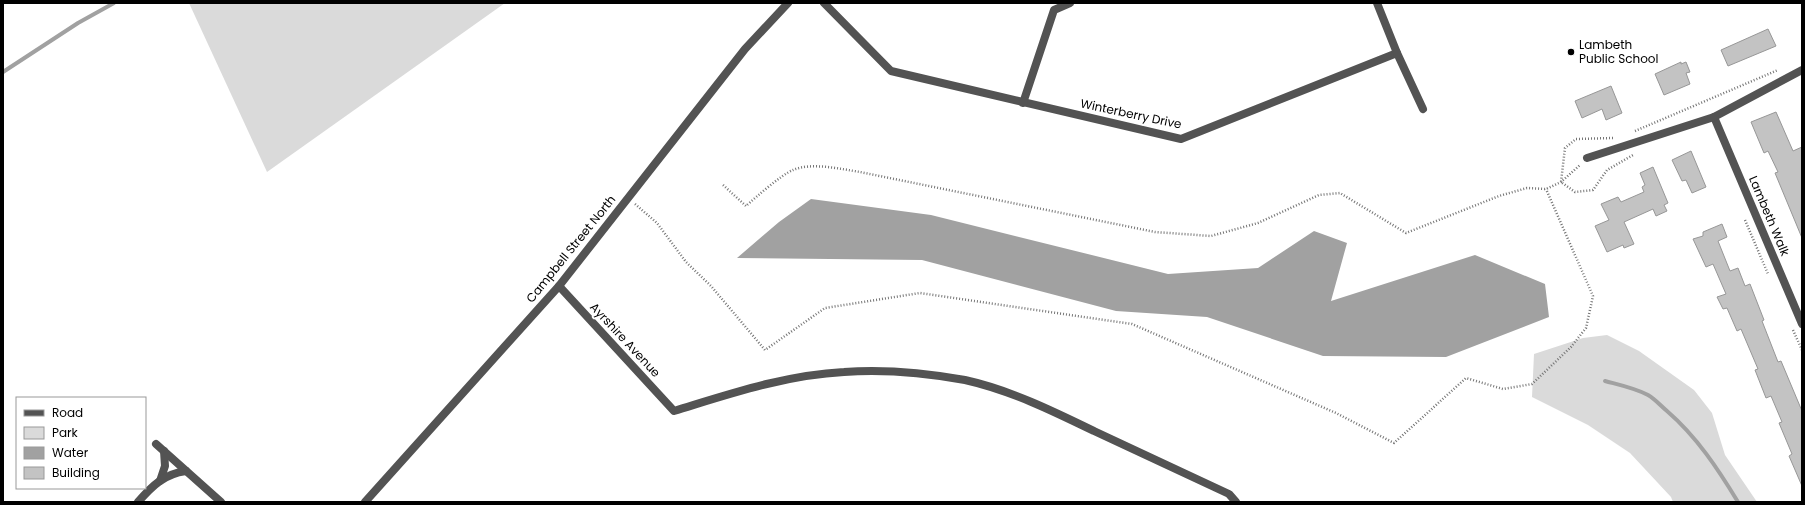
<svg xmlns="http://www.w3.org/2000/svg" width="1805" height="505" font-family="Poppins,sans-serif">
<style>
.green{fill:#dadada}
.water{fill:#a1a1a1}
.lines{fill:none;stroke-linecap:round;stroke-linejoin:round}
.stream{stroke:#a1a1a1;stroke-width:4}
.building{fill:#c3c3c3;stroke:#979797}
.path{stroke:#757575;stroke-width:2.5;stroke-dasharray:1 2;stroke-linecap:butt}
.minor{stroke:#535353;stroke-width:8}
.tertiary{stroke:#535353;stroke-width:8}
.poi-dot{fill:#000;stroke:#fff;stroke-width:1.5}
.labels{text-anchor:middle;stroke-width:3.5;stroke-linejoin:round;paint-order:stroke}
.poi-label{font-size:12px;fill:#000;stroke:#fff;text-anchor:start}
.street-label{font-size:12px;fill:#000;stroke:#fff}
</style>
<rect width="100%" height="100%" fill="#fff"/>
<g class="green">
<path d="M189,3h316l-238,169z"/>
<path d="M1607,335l32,16 55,39 18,23 13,42 32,47h-84l-2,-5 -41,-44 -42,-28 -56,-28 2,-43 49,-16z"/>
</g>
<path class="water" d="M811,199l120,16 237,59 90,-6 56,-37 33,12 -16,58 144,-46 70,29 4,33 -103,40 -123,-1 -116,-39 -91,-6 -194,-51 -185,-2 42,-36z"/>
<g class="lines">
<g class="stream">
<path d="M3,72l75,-49 36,-20"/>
<path d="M1605,381c15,4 30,7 43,14 7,4 13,11 19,16 30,26 51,58 71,91"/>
</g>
</g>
<g class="building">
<path d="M1768,29l8,17 -48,20 -7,-16z"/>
<path d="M1681,62v2l5,-2 4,10 -4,1 4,11 -26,11 -9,-21z"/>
<path d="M1611,86l11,27 -16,7 -4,-11 -20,9 -7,-17z"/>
<path d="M1776,112l17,39 9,-4v91l-27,-65 3,-1 -10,-21 -4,2 -13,-31z"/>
<path d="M1691,151l15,36 -14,6 -6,-13 -4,1 -10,-21z"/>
<path d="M1653,167l15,36 -4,2 3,6 -11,5 -3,-7 -29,13 10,22 -10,4 -1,-3 -16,7 -12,-26 14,-6 -8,-16 17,-7 3,5 23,-10 -2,-5 3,-2 -5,-12z"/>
<path d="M1722,224l5,13 -9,4 12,30 8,-3 7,18 5,-2 14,36 -2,1 16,41 3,-1 21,50v75l-13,-30 3,-2 -13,-31 3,-1 -11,-26 -5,2 -11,-28 3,-1 -17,-40 -4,2 -10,-23 -4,1 -6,-12 9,-3 -13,-30 -7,3 -13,-28 10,-3v-4z"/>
</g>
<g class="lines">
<g class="path">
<path d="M1635,131l143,-61"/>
<path d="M1613,138l-37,1 -11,9 -4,34 14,10 18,-2 14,-20 26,-15"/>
<path d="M723,185l23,21c10,-9 35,-31 47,-36 18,-8 48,-1 67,2l295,60 56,4 47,-13 61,-28 21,-2 66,40 93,-37 28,-8 19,1 15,-7 19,-17"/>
<path d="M635,204l22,19 29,39 25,24 54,64 60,-42 95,-15 109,16 103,15 204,89 58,30 72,-65 37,11 29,-5 39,-37 15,-19 7,-32 -47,-107"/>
<path d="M1745,220l23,54"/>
<path d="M1793,330l9,20"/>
</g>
<g class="minor">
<path d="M824,3l67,68 290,68 216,-86 -20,-50"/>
<path d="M1397,53l26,56"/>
<path d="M1023,103l31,-93 16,-7"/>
<path d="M1714,117l88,207"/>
<path d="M1587,158l127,-41 88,-47"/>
<path d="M559,286l115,125c56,-17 111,-36 170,-39 40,-3 82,1 121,8 45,10 88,31 129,51 45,21 90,42 135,63l7,8"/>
<path d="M160,481l5,-15 -1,-15"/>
<path d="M138,502c14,-16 26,-28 48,-31"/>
</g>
<g class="tertiary">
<path d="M156,444l65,58"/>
<path d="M365,502l194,-216 186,-237 43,-46"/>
</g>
</g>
<circle class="poi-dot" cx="1571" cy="52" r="4"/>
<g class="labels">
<g class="poi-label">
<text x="1579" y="49">Lambeth<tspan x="1579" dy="14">Public School</tspan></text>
</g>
<g class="street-label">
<text transform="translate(1131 114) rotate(12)" y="4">Winterberry Drive</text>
<text transform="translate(1769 216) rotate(67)" y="4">Lambeth Walk</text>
<text transform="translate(571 249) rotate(-51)" y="4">Campbell Street North</text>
<text transform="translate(625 340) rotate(47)" y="4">Ayrshire Avenue</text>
</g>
</g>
<rect width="1805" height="505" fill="none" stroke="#000000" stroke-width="8"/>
<rect x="16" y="397" width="130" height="92" fill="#ffffff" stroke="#999999"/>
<rect x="24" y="410" width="20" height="6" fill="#535353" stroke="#999999"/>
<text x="52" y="417" font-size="12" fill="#000000">Road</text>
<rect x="24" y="427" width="20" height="12" fill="#dadada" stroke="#999999"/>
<text x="52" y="437" font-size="12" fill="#000000">Park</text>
<rect x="24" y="447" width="20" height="12" fill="#a1a1a1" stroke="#999999"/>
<text x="52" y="457" font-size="12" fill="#000000">Water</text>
<rect x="24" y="467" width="20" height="12" fill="#c3c3c3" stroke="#999999"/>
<text x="52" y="477" font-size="12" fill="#000000">Building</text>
</svg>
